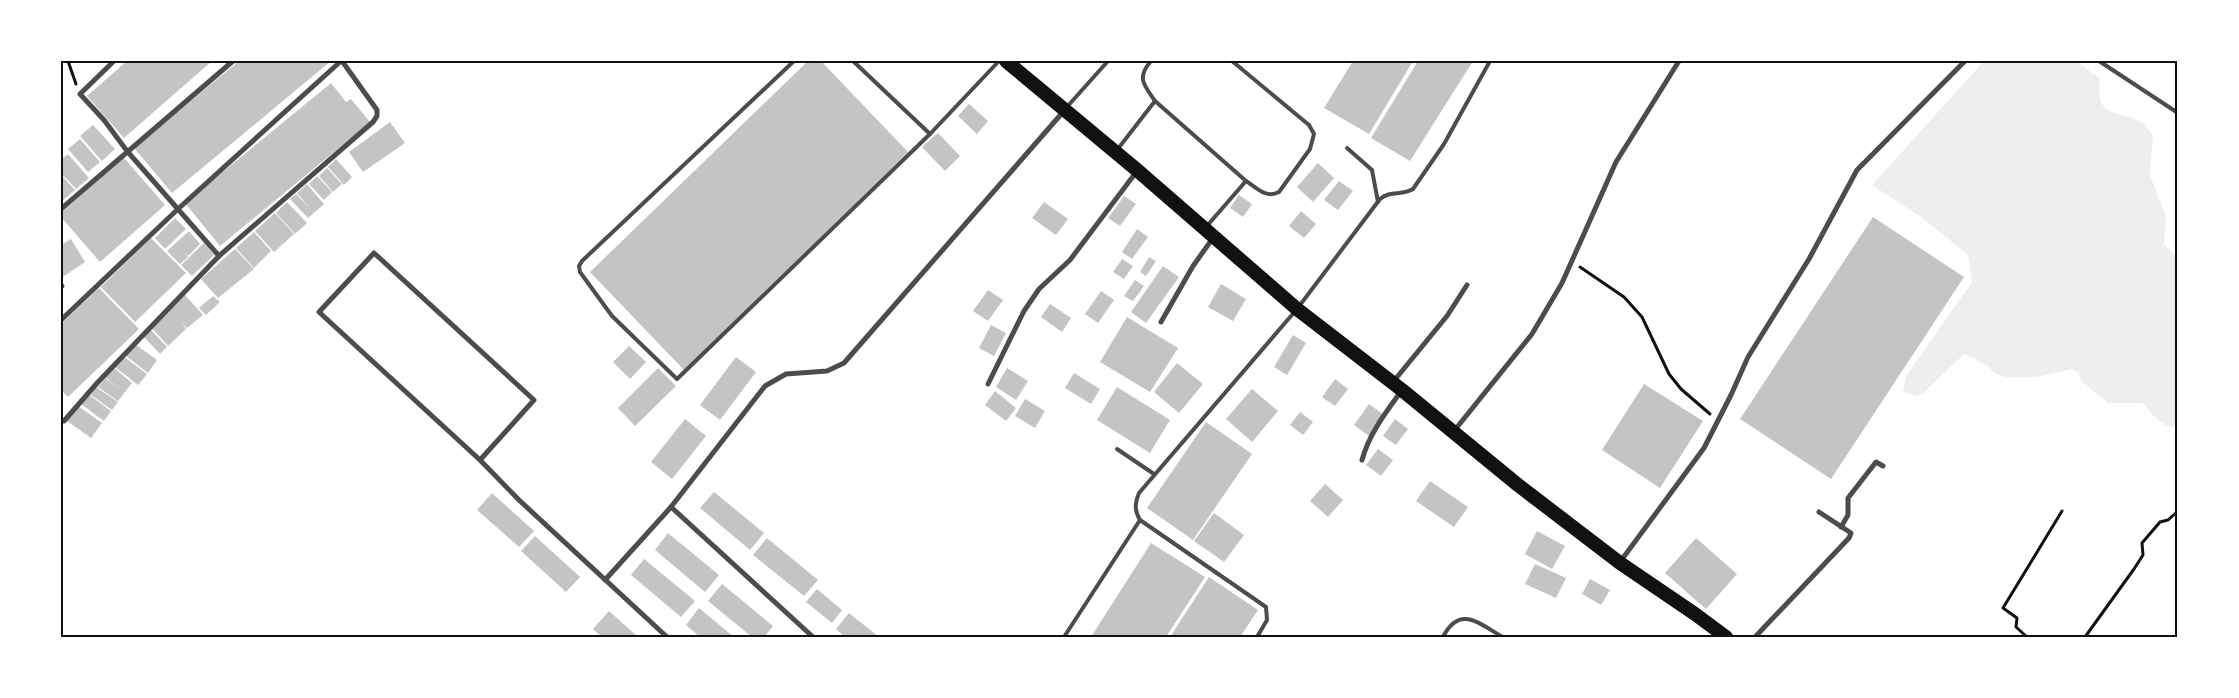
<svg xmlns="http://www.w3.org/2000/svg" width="2239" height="698" font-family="Ubuntu,sans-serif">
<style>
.green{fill:#eee}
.building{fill:#c4c4c4}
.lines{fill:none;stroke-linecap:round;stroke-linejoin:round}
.path{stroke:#111;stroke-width:3}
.service{stroke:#4c4c4c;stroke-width:4}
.minor{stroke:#4c4c4c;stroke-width:5}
.trunk{stroke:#111;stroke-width:14}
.neatline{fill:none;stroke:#111;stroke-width:2}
</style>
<rect width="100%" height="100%" fill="#fff"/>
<path class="green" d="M1984,61h93l23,18c-6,42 20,30 43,44 4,3 7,9 10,13l-3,39 16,41 -2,28 14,14v170c-15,0 -26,-13 -35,-25h-35l-27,-22 -2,-8 -6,-4 -37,8h-30l-9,-2 -11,-10 -22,-11 -40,38 -7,4 -14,-4 3,-16 66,-94 -4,-27 -47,-38 -49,-32z"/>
<g class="building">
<path d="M127,61h85l-88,77 -37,-42z"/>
<path d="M239,61h92l-159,132 -38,-45z"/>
<path d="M808,61h13l87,91 -224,218 -94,-98z"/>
<path d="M1353,61h60l-44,73 -45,-26z"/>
<path d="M1418,61h55l-63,100 -39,-23z"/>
<path d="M331,83l15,19 5,-3 19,23 -150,124 -35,-43z"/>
<path d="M969,104l19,17 -11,13 -19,-18z"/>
<path d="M390,122l15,21 -42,29 -14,-20z"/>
<path d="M93,125l22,24 -13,12 -22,-25z"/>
<path d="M938,133l22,23 -15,15 -23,-24z"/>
<path d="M80,139l20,23 -12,10 -20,-23z"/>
<path d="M68,154l21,24 -13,11 -15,-16v-13z"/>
<path d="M124,158l41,47 -65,57 -39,-45v-4z"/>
<path d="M336,159l16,18 -8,8 -16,-18z"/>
<path d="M1318,163l16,15 -21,24 -16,-15z"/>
<path d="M327,168l15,16 -9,8 -14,-16z"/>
<path d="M61,175l14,15 -14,12z"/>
<path d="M317,176l15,16 -8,8 -15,-16z"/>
<path d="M1339,181l14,10 -15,19 -14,-10z"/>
<path d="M307,184l17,20 -16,14 -18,-19 6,-5 14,15 -13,-16z"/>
<path d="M1239,195l13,9 -9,13 -13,-9z"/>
<path d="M1124,196l12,8 -16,22 -12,-8z"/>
<path d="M287,202l20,21 -12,11 -19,-21z"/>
<path d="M1044,202l24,17 -12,16 -24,-17z"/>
<path d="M1301,211l15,13 -12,14 -15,-12z"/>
<path d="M275,213l19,21 -20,18 -19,-21z"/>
<path d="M1873,217l91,60 -133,202 -91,-60z"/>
<path d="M175,218l11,11 -21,20 -10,-11z"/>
<path d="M1137,229l11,8 -16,22 -10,-7z"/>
<path d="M189,231l11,13 -12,12 -5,-5 5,6 -8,7 -13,-13z"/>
<path d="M254,232l17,19 -17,17 -18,-20z"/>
<path d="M151,238l35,35 -51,49 -34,-35z"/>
<path d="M71,239l14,23 -24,16v-33z"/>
<path d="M204,243l10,12 -22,21 -11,-11z"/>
<path d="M235,249l19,20 -36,29 -17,-19z"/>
<path d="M1149,257l7,4 -10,15 -6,-4z"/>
<path d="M1122,259l11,7 -9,13 -11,-7z"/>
<path d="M1163,266l16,11 -33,46 -15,-11z"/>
<path d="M1135,280l9,6 -11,15 -9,-5z"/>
<path d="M1221,284l25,15 -13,22 -25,-14z"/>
<path d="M99,288l40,41 -71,68 -7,-7v-66z"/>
<path d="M988,290l15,10 -15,21 -15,-10z"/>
<path d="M1101,291l13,9 -16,23 -13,-9z"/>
<path d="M185,295l18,20 -16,13 -5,-5 4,6 -18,17 -17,-19z"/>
<path d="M213,296l7,6 -14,13 -7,-7z"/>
<path d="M1050,304l21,14 -9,14 -21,-15z"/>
<path d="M1127,317l51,31 -28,44 -50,-30z"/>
<path d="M991,325l15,8 -12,23 -15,-8z"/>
<path d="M150,329l17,18 -7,7 -17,-18z"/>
<path d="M1293,335l13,8 -19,32 -13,-8z"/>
<path d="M135,344l22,16 -9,13 -22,-17z"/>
<path d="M629,346l17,16 -16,17 -17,-17z"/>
<path d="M123,356l24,18 -9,11 -23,-18z"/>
<path d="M736,357l20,15 -36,48 -20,-15z"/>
<path d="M1177,363l26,21 -24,29 -25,-21z"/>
<path d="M113,367l19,16 -14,18 -20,-14 7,-9 16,12 -16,-13z"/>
<path d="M658,368l18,18 -41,40 -17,-18z"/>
<path d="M1007,368l21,13 -12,19 -20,-13z"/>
<path d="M1074,373l26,16 -9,15 -26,-16z"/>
<path d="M1335,379l13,10 -13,17 -13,-9z"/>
<path d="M1644,384l59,37 -43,67 -58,-38z"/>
<path d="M96,387l22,15 -6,8 -21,-15z"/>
<path d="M1117,387l53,33 -20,33 -53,-33z"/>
<path d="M1252,389l26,22 -26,31 -26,-23z"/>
<path d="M995,391l21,17 -10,13 -21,-16z"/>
<path d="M88,394l23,17 -7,10 -23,-17z"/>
<path d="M1025,399l20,12 -10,17 -20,-12z"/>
<path d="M1369,404l15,11 -15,21 -15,-11z"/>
<path d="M78,406l24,17 -11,15 -24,-17z"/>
<path d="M1300,412l13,10 -10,13 -13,-10z"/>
<path d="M685,419l21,17 -34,43 -21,-17z"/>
<path d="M1395,419l13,10 -12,16 -13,-9z"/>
<path d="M1206,422l46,32 -59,86 -46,-32z"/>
<path d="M1378,449l15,11 -12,16 -15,-11z"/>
<path d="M1430,481l38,26 -14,20 -38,-26z"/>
<path d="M1325,484l18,16 -15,17 -18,-16z"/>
<path d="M714,492l50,41 -14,17 -50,-42z"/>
<path d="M492,493l42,38 -15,16 -42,-37z"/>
<path d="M1214,513l30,22 -20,27 -30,-21z"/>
<path d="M1537,531l28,15 -13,23 -27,-15z"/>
<path d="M668,533l51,42 -14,17 -50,-42z"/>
<path d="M535,536l45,41 -14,15 -45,-41z"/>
<path d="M767,538l51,42 -14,16 -51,-41z"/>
<path d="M1696,538l41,36 -31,35 -41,-36z"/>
<path d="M1151,543l54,34 -39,60h-75z"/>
<path d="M644,559l51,42 -14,16 -50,-42z"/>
<path d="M1535,564l31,14 -10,20 -31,-14z"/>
<path d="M1209,577l49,33 -18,27h-70z"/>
<path d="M1590,579l20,11 -9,15 -19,-11z"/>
<path d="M722,584l51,42 -9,11h-12l-44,-36z"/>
<path d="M817,589l25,21 -10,13 -26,-21z"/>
<path d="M699,608l35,29h-34l-14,-12z"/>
<path d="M609,611l29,26h-36l-9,-8z"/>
<path d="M849,613l30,24h-34l-9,-8z"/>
</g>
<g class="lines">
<g class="path">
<path d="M68,61l8,23"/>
<path d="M1580,267l44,30 18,20 27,57 12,15 29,25"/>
<path d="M2027,637l-11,-10 1,-9 -14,-10 59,-97"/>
<path d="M2085,637l49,-68 9,-14 -1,-12 18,-21 8,-2 10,-9"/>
</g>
<g class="service">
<path d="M794,61l-212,200 -3,5 1,6 32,44 65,63 253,-245 69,-73"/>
<path d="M853,61l77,73"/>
<path d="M1151,61c-15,17 -7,24 4,40"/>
<path d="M1232,61l77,64 5,9 -4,15 -31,43c-13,7 -22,-4 -33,-11"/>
<path d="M2099,61l79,52"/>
<path d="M1066,108l42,-47"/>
<path d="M1347,148l25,22 6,32"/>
<path d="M1117,150l38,-49 91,80 -40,46"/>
<path d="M1117,449l37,25"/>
<path d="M1064,637l76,-117"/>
<path d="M1257,637l10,-17 -1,-13 -126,-87c-6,-10 -5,-17 -1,-27l158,-184 83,-110c10,-9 22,-3 33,-10l31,-45 46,-83"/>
<path d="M1443,637c17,-33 36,-13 60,0"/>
</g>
<g class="minor">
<path d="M114,61l-34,33 24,26 23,31 92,105"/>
<path d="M61,209l172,-148"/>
<path d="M61,287l1,-1"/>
<path d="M61,320l117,-111 163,-148"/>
<path d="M1161,322l32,-56 20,-28"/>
<path d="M1393,382l54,-66 20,-31"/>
<path d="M988,384l36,-73 15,-22 31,-29 67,-89"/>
<path d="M61,421h3l34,-39 121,-126 154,-134 4,-6v-6l-35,-49"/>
<path d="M1454,431l78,-97 30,-51 54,-121 63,-101"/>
<path d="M480,460l54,-60 -160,-147 -55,59 161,148 39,40 148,137"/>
<path d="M1362,460c7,-26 24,-48 40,-70"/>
<path d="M671,507l142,130"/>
<path d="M1841,527l7,-12v-17l28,-36 7,4"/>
<path d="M1620,562l84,-114 27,-53 17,-38 61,-98 48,-89 108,-109"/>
<path d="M605,580l66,-73 94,-121 21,-12 41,-3 17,-8 219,-251"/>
<path d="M1755,637l94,-99 2,-5 -32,-21"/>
</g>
<path class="trunk" d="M1006,61l131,109 160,139 105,81 116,95 102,78 75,51 31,23"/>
</g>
<rect width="2239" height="698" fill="none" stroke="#ffffff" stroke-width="125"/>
<rect x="62" y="62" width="2114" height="574" class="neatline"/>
</svg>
